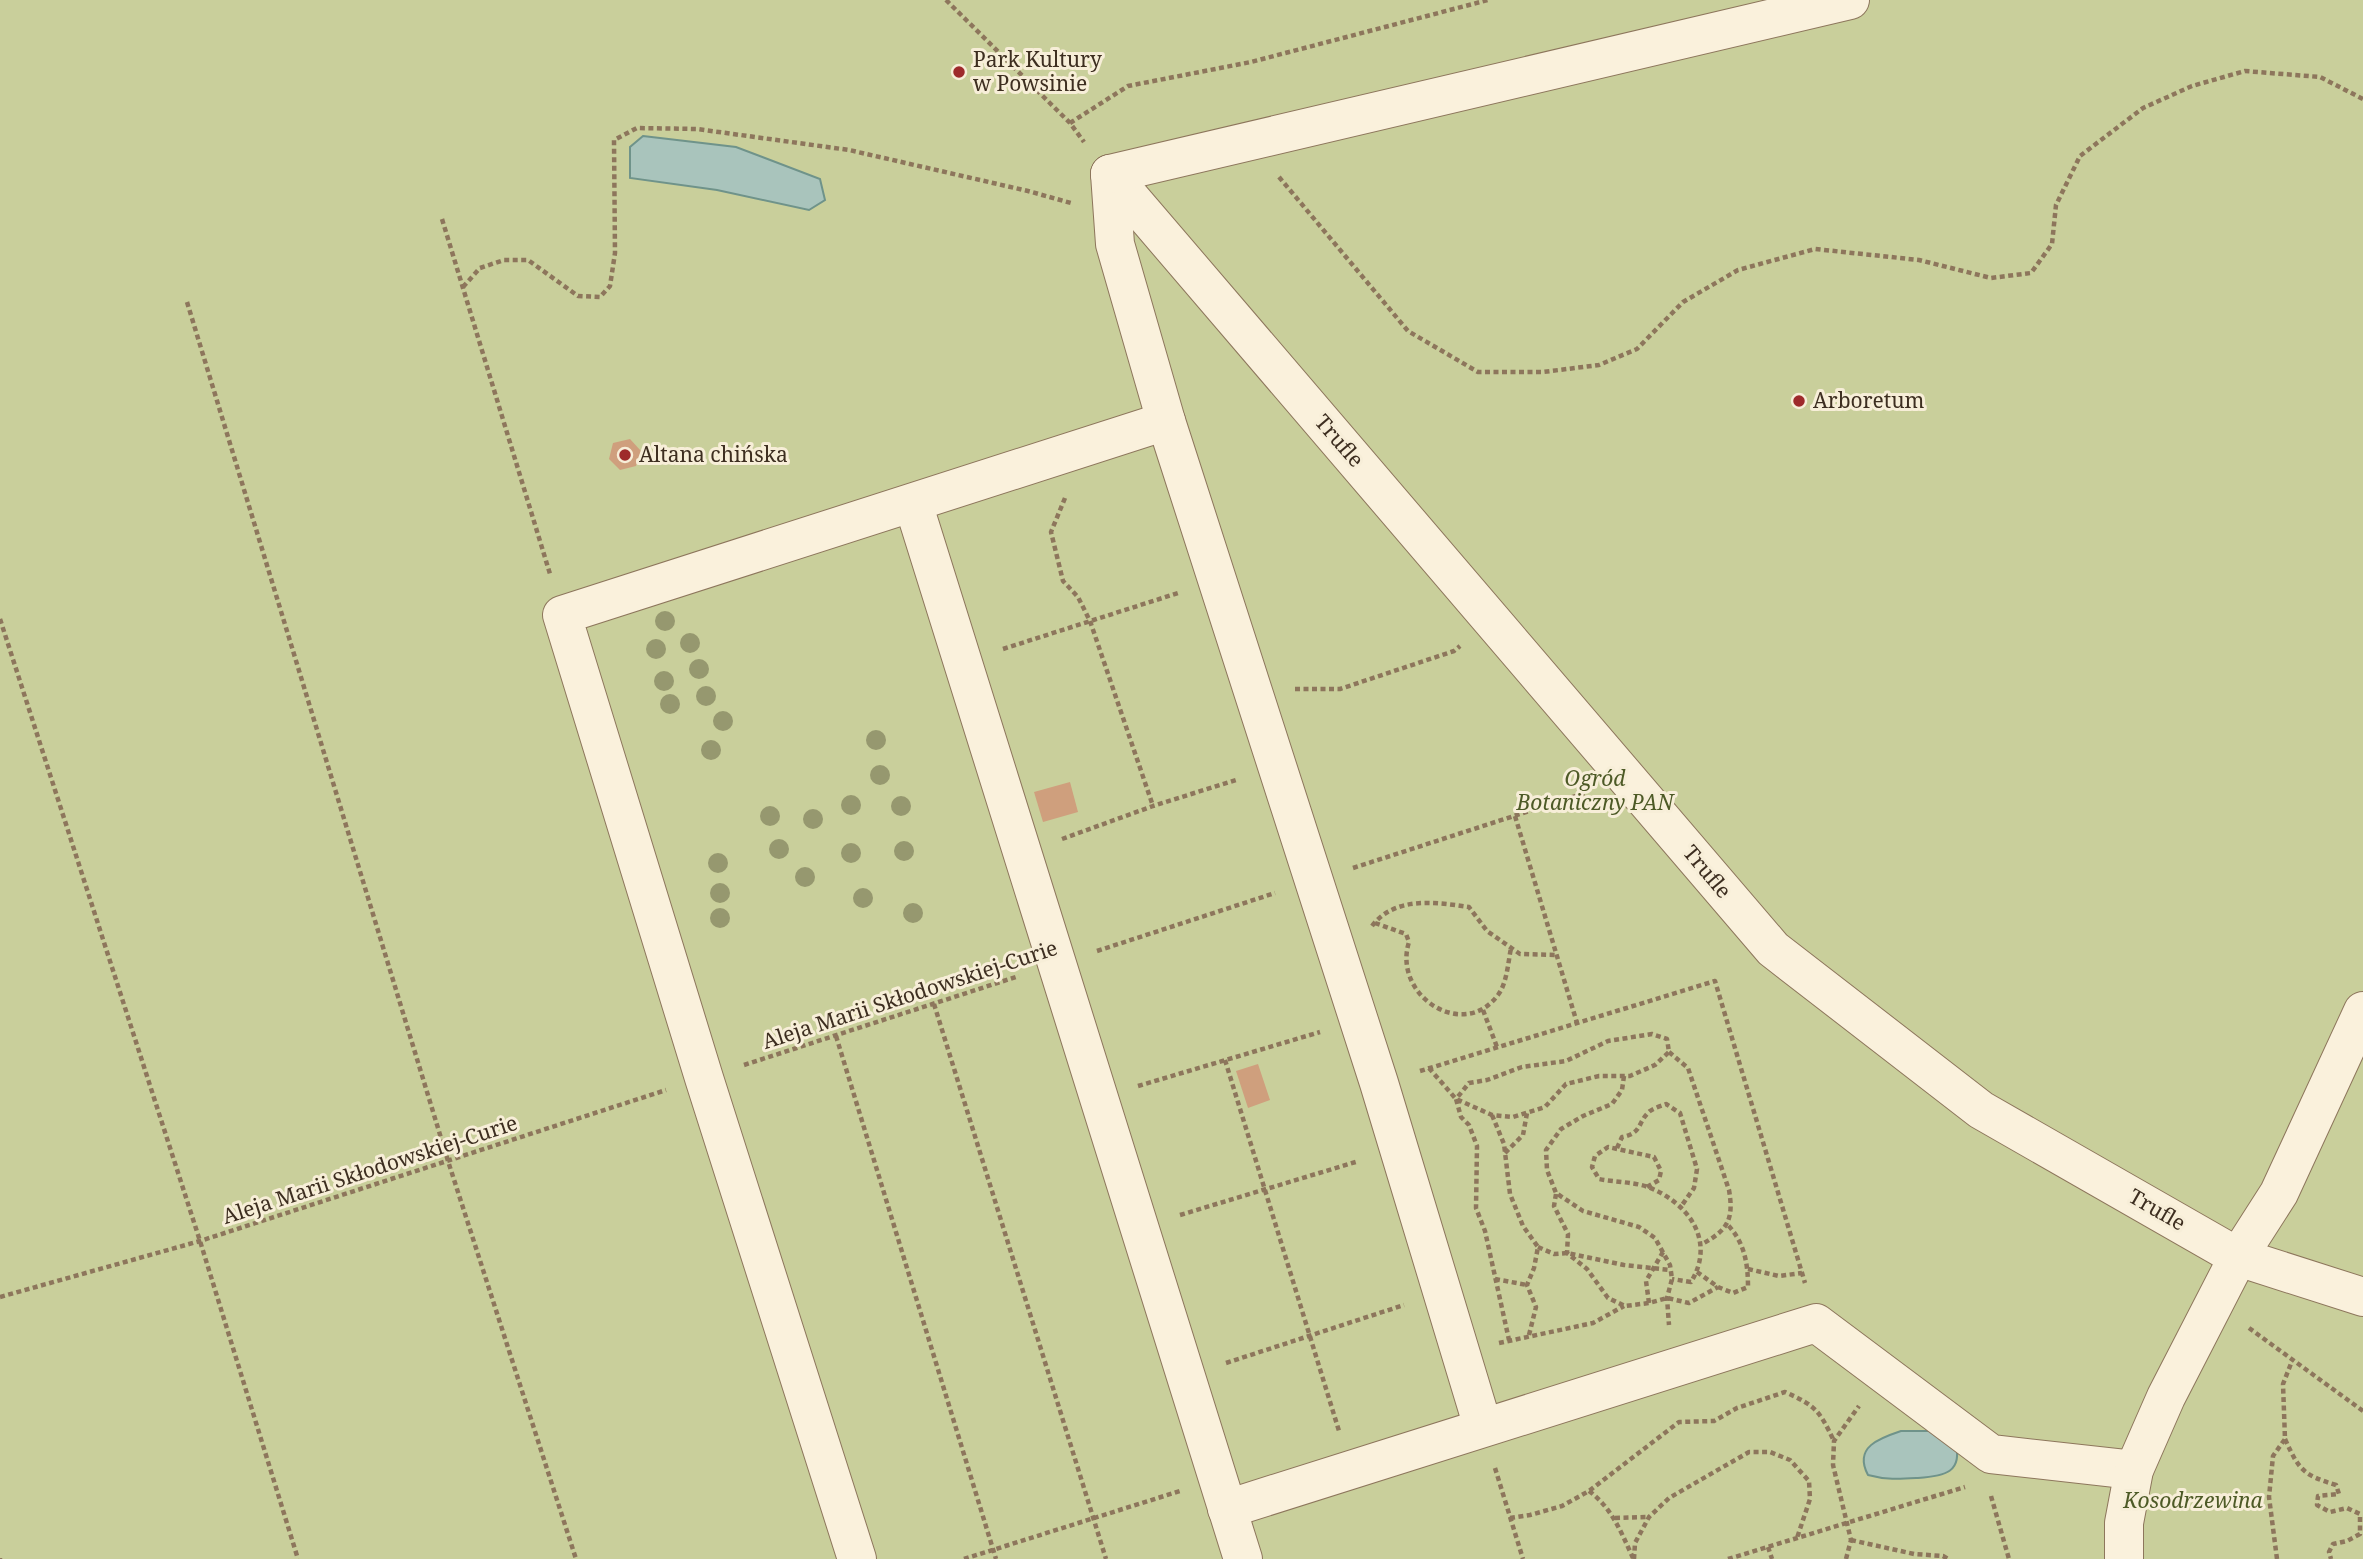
<svg xmlns="http://www.w3.org/2000/svg" width="2363" height="1559" font-family="'Noto Serif',serif">
<style>
.green{fill:#c9cf9b}
.water{fill:#a9c4bc;stroke:#6f938a;stroke-width:2}
.building{fill:#cf9f7d}
.lines{fill:none;stroke-linecap:round;stroke-linejoin:round}
.minor-casing{stroke:#8d765c;stroke-width:40}
.path{stroke:#8d765c;stroke-width:4.5;stroke-dasharray:5 3.5;stroke-linecap:butt}
.minor{stroke:#faf1dc;stroke-width:38}
.tree{fill:#96986f}
.poi-dot{fill:#9e2a2b;stroke:#f7eed8;stroke-width:2.5}
.labels{text-anchor:middle;stroke-width:6;stroke-linejoin:round;paint-order:stroke}
.poi-label{font-size:21px;fill:#3d2e20;stroke:#f7eed8;text-anchor:start}
.street-label{font-size:21px;fill:#3d2e20;stroke:#f7eed8}
.park-label{font-size:21px;font-style:italic;fill:#4d5a26;stroke:#f7eed8}
</style>
<rect width="100%" height="100%" fill="#f0e4c8"/>
<rect class="green" x="0" y="0" width="2363" height="1559"/>
<g class="water">
<path d="M643,136l93,11 84,32 5,21 -16,10 -92,-20 -87,-12v-31z"/>
<path d="M1901,1431h32l22,10c9,32 -11,35 -37,37 -18,1 -32,2 -50,-3 -15,-28 12,-37 33,-44z"/>
</g>
<g class="building">
<path d="M630,439l11,12 -5,15 -16,4 -11,-11 4,-16z"/>
<path d="M1070,782l8,30 -35,10 -9,-30z"/>
<path d="M1258,1064l12,36 -22,8 -12,-37z"/>
</g>
<g class="lines">
<g class="minor-casing">
<g id="minor">
<path d="M1110,174l663,775 208,161 257,147 125,40"/>
<path d="M1110,174l5,70 51,177 213,662 104,344"/>
<path d="M1110,174l740,-174"/>
<path d="M913,503l330,1056"/>
<path d="M1227,1509l589,-186 175,131 143,16"/>
<path d="M857,1559l-153,-481 -142,-463 604,-194"/>
<path d="M2124,1559v-36l10,-53 32,-73 72,-140 41,-64 84,-182"/>
</g>
</g>
<g class="path">
<path d="M946,0l124,123 14,19"/>
<path d="M1070,123l58,-37 123,-24 237,-62"/>
<path d="M1279,177l129,154 70,41h65l56,-7 38,-16 46,-47 55,-32 77,-21 104,11 72,18 40,-5 21,-29 4,-39 24,-49 63,-48 49,-22 53,-15 75,6 43,22"/>
<path d="M442,219l108,355"/>
<path d="M463,287l17,-19 24,-8h24l50,36 22,1 10,-11 5,-33 -1,-113 23,-12 60,1 152,21 179,41 43,12"/>
<path d="M187,302l261,859 128,398"/>
<path d="M1065,498l-14,34 12,49 15,16 12,24 63,185"/>
<path d="M0,619l200,622 98,318"/>
<path d="M1003,649l175,-56"/>
<path d="M1295,689h45l114,-38 6,-5"/>
<path d="M1515,816l62,207"/>
<path d="M1062,839l91,-33 86,-27"/>
<path d="M1353,868l232,-75"/>
<path d="M1375,923l31,11 3,8c-17,53 54,100 89,53 9,-12 10,-32 13,-47"/>
<path d="M1372,926c23,-30 63,-24 97,-19l18,24 33,23 37,1"/>
<path d="M1097,951l178,-58"/>
<path d="M934,1004l172,555"/>
<path d="M1483,1010l14,37"/>
<path d="M836,1036l160,523"/>
<path d="M1669,1052l19,16 41,122c5,29 -1,40 -27,54"/>
<path d="M1225,1060l114,371"/>
<path d="M744,1065l275,-89"/>
<path d="M1429,1068l27,31 36,16 21,2 32,-10 21,-23 33,-8h31l25,-11 14,-13 -2,-13 -15,-5 -44,7 -42,20 -44,6 -35,13 -18,3 -13,16 5,18 8,8 8,21 -1,62 9,23 24,109"/>
<path d="M1420,1071l295,-90 90,302"/>
<path d="M1624,1076l-2,14 -10,14 -29,12 -22,13 -15,21 1,20 9,23 27,18 56,16 16,11 15,27 2,14 -5,19 2,27"/>
<path d="M1138,1086l182,-54"/>
<path d="M1492,1115l12,29 6,50 13,32 15,21 -4,21 -7,17 9,22 -7,28"/>
<path d="M1617,1148l5,-11c21,-4 15,-15 28,-26 4,-3 11,-5 16,-7l14,9 17,56 -3,19 -14,20"/>
<path d="M1505,1153l18,-18 4,-22"/>
<path d="M1647,1187l12,-7 2,-9 -7,-14 -46,-10 -13,9 -3,11 7,12c15,3 35,3 49,8 41,16 68,54 43,95l-19,-3"/>
<path d="M1556,1194l-2,12 14,28 -1,19 20,16 21,29 17,8 24,-3 18,-5 22,5 29,-16"/>
<path d="M1180,1215l179,-54"/>
<path d="M1538,1247l16,7 13,-1 57,12 46,5"/>
<path d="M1748,1269l31,7 23,-3"/>
<path d="M1697,1272l21,15 15,6 15,-6c0,-25 -4,-46 -22,-64"/>
<path d="M1495,1279l32,6"/>
<path d="M0,1297l200,-56 466,-151"/>
<path d="M1649,1303l-3,-22 17,-29"/>
<path d="M2249,1328l114,83"/>
<path d="M1499,1343l94,-20 31,-17"/>
<path d="M1226,1363l178,-58"/>
<path d="M2285,1439c14,31 18,36 51,46l3,9 -21,2 -1,9 13,7 17,-4 13,6v20l-13,7 -14,3 -4,8 2,7"/>
<path d="M1495,1468l28,91"/>
<path d="M1589,1491c23,17 32,41 44,67"/>
<path d="M1991,1496l18,63"/>
<path d="M1510,1518l20,-3 32,-9 27,-15 90,-69 35,-1 23,-13 48,-16c31,14 34,18 49,49"/>
<path d="M1615,1518l34,-1"/>
<path d="M1851,1540l63,14 29,2 5,3"/>
<path d="M1768,1547l4,12"/>
<path d="M0,1558v1"/>
<path d="M964,1559l216,-68"/>
<path d="M1634,1559l1,-16 14,-26 20,-19 80,-46h21l20,8 19,21 1,18 -13,39"/>
<path d="M1728,1559l237,-72"/>
<path d="M1846,1559l5,-19 -18,-75 1,-24 25,-35"/>
<path d="M2277,1559l-8,-62 4,-41 12,-17 -2,-55 9,-23"/>
</g>
<use href="#minor" class="minor"/>
</g>
<g class="tree">
<circle cx="665" cy="621" r="10"/>
<circle cx="690" cy="643" r="10"/>
<circle cx="656" cy="649" r="10"/>
<circle cx="699" cy="669" r="10"/>
<circle cx="664" cy="681" r="10"/>
<circle cx="706" cy="696" r="10"/>
<circle cx="670" cy="704" r="10"/>
<circle cx="723" cy="721" r="10"/>
<circle cx="876" cy="740" r="10"/>
<circle cx="711" cy="750" r="10"/>
<circle cx="880" cy="775" r="10"/>
<circle cx="851" cy="805" r="10"/>
<circle cx="901" cy="806" r="10"/>
<circle cx="770" cy="816" r="10"/>
<circle cx="813" cy="819" r="10"/>
<circle cx="779" cy="849" r="10"/>
<circle cx="904" cy="851" r="10"/>
<circle cx="851" cy="853" r="10"/>
<circle cx="718" cy="863" r="10"/>
<circle cx="805" cy="877" r="10"/>
<circle cx="720" cy="893" r="10"/>
<circle cx="863" cy="898" r="10"/>
<circle cx="913" cy="913" r="10"/>
<circle cx="720" cy="918" r="10"/>
</g>
<g class="poi-dot">
<circle cx="959" cy="72" r="7"/>
<circle cx="1799" cy="401" r="7"/>
<circle cx="625" cy="455" r="7"/>
</g>
<g class="labels">
<g class="poi-label">
<text x="973" y="67">Park Kultury<tspan x="973" dy="24">w Powsinie</tspan></text>
<text x="1813" y="408">Arboretum</text>
<text x="639" y="462">Altana chińska</text>
</g>
<g class="street-label">
<text transform="translate(1339 441) rotate(49)" y="7">Trufle</text>
<text transform="translate(1707 872) rotate(50)" y="7">Trufle</text>
<text transform="translate(910 995) rotate(-18)" y="7">Aleja Marii Skłodowskiej-Curie</text>
<text transform="translate(370 1170) rotate(-18)" y="7">Aleja Marii Skłodowskiej-Curie</text>
<text transform="translate(2157 1210) rotate(30)" y="7">Trufle</text>
</g>
<g class="park-label">
<text x="1595" y="786">Ogród<tspan x="1595" dy="24">Botaniczny PAN</tspan></text>
<text x="2193" y="1508">Kosodrzewina</text>
</g>
</g>
</svg>
